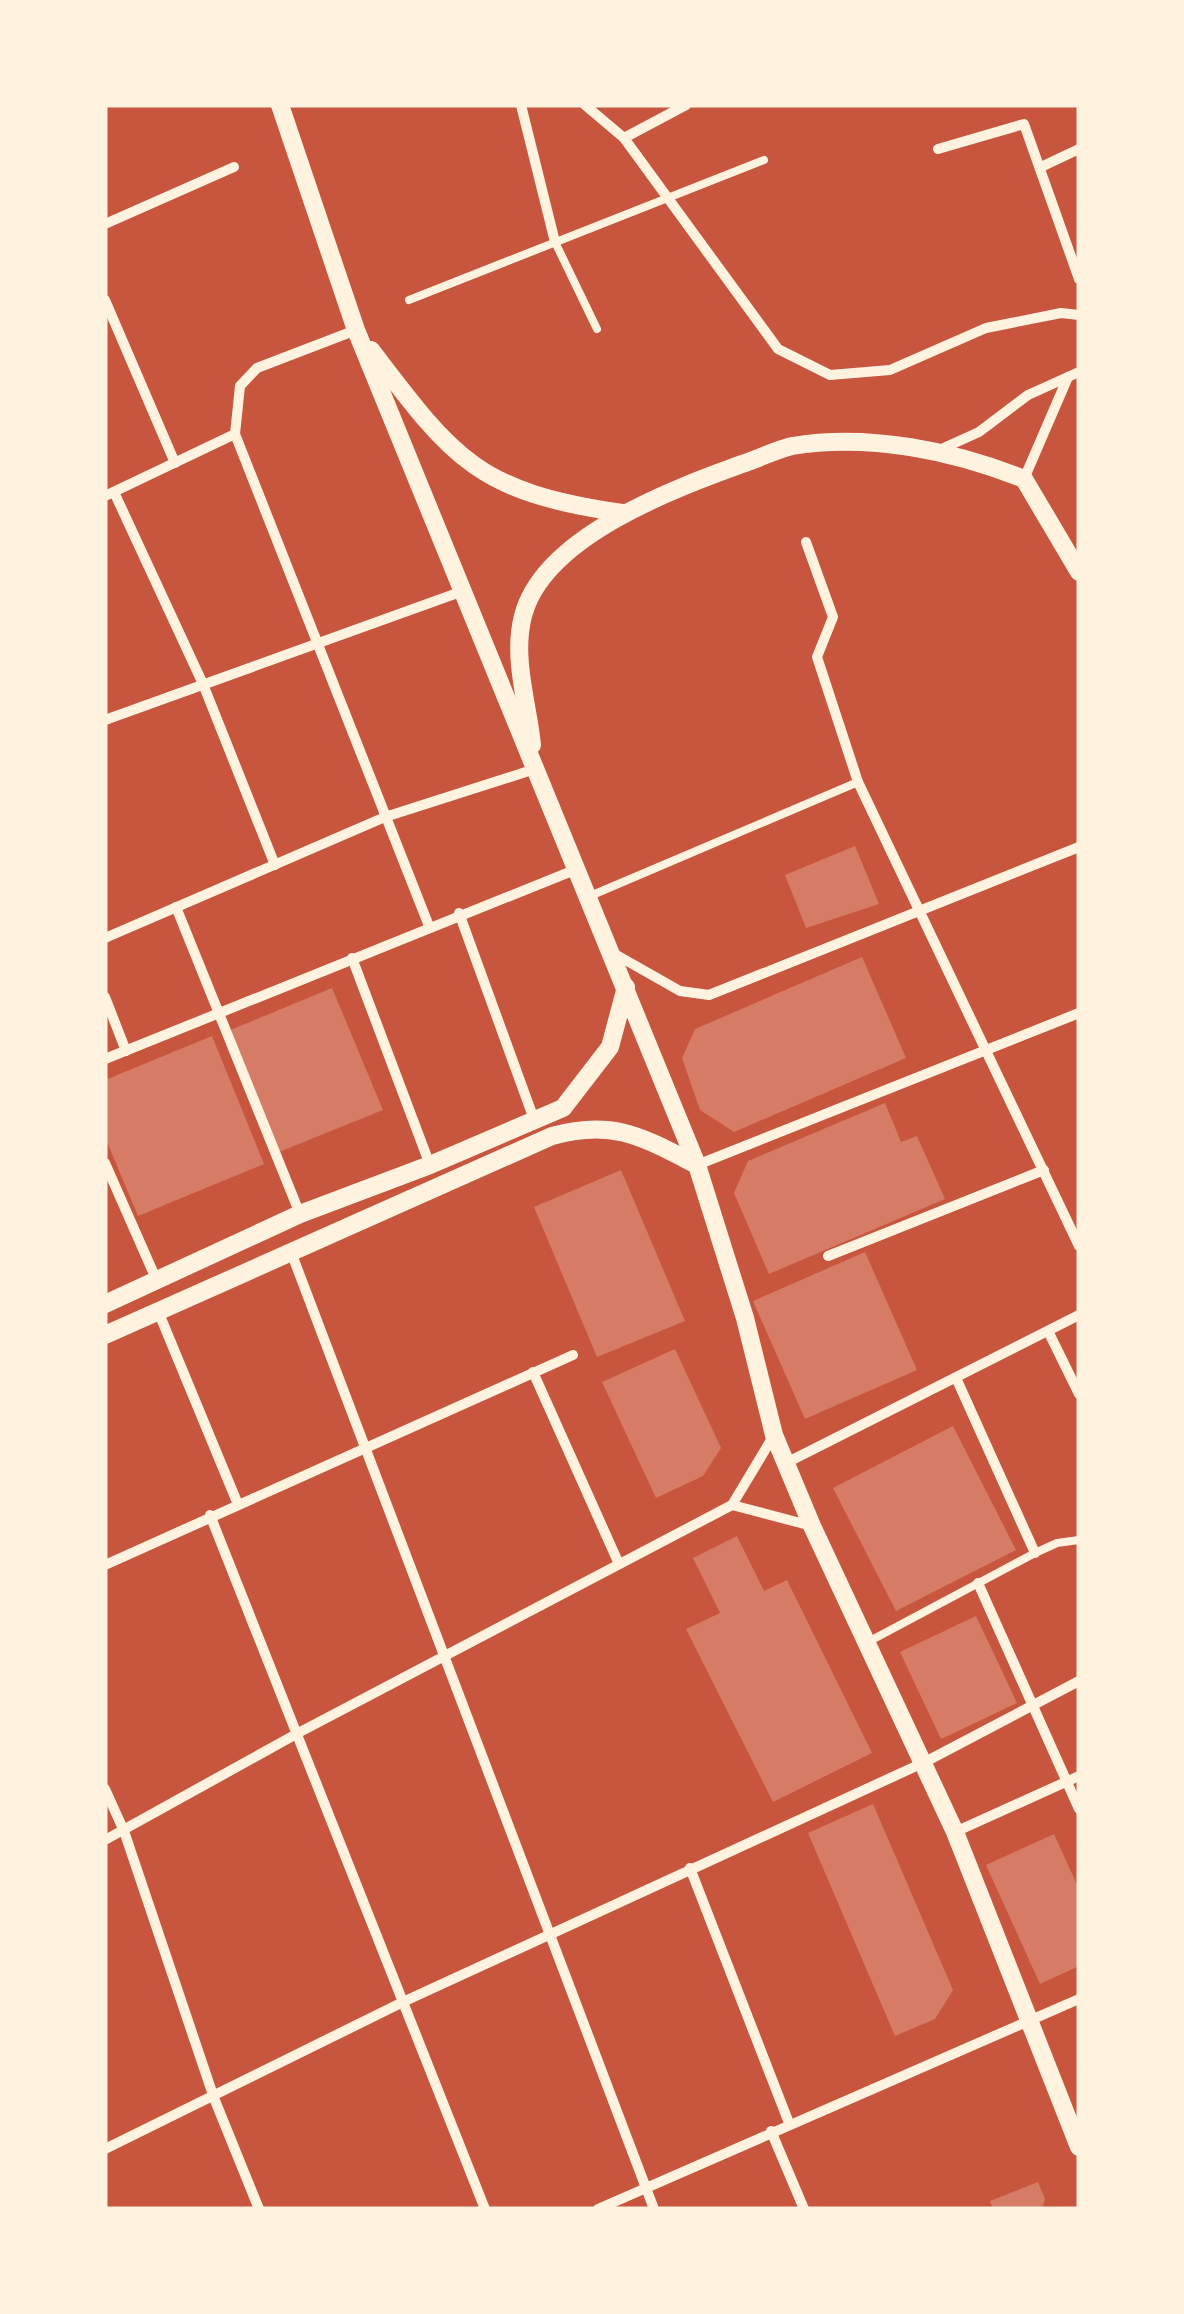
<svg xmlns="http://www.w3.org/2000/svg" width="1184" height="2314" font-family="'Source Sans 3',sans-serif">
<style>
.building{fill:#d67c66}
.lines{fill:none;stroke-linecap:round;stroke-linejoin:round}
.service{stroke:#fff3e0;stroke-width:8}
.minor{stroke:#fff3e0;stroke-width:10}
.tertiary{stroke:#fff3e0;stroke-width:18}
</style>
<rect width="100%" height="100%" fill="#c8553d"/>
<g class="building">
<path d="M855,846l24,58 -73,24 -21,-53z"/>
<path d="M862,957l44,101 -172,74 -34,-22 -18,-52 13,-29z"/>
<path d="M332,988l51,122 -104,42 -51,-121z"/>
<path d="M212,1036l52,128 -126,52 -33,-79v-57z"/>
<path d="M885,1103l16,39 16,-6 28,63 -176,75 -35,-81 14,-32z"/>
<path d="M621,1170l64,151 -88,36 -63,-150z"/>
<path d="M865,1252l52,118 -112,49 -52,-118z"/>
<path d="M675,1349l46,99 -18,28 -47,22 -54,-116z"/>
<path d="M953,1426l63,124 -120,61 -63,-123z"/>
<path d="M737,1536l27,55 23,-11 85,173 -99,49 -87,-173 34,-16 -27,-55z"/>
<path d="M976,1616l41,87 -76,36 -41,-87z"/>
<path d="M873,1804l80,186 -18,29 -40,17 -87,-203z"/>
<path d="M1054,1834l25,55v77l-39,18 -54,-119z"/>
<path d="M1038,2182l7,17 -3,10h-49l-3,-8z"/>
</g>
<g class="lines">
<g class="service">
<path d="M555,242l42,87"/>
<path d="M409,300l355,-140"/>
<path d="M590,896l268,-114"/>
<path d="M866,1643l169,-90 22,-10 22,-3"/>
</g>
<g class="minor">
<path d="M521,105l34,137"/>
<path d="M585,105l39,33 154,211 52,26 60,-5 96,-42 75,-15 18,2"/>
<path d="M624,138l62,-33"/>
<path d="M938,149l86,-25 55,155"/>
<path d="M1041,167l38,-18"/>
<path d="M105,224l129,-57"/>
<path d="M105,300l70,163"/>
<path d="M235,434l194,492"/>
<path d="M937,451l42,-19 49,-37 51,-23"/>
<path d="M1024,479l44,-102"/>
<path d="M114,492l89,192 72,181"/>
<path d="M105,496l130,-62 5,-48 17,-18 99,-38"/>
<path d="M806,542l27,75 -16,40 41,125 221,464"/>
<path d="M105,720l358,-129"/>
<path d="M176,907l124,307"/>
<path d="M459,913l76,209"/>
<path d="M105,938l280,-121 150,-48"/>
<path d="M613,953l67,38 29,4 370,-148"/>
<path d="M352,958l78,207"/>
<path d="M105,997l21,54"/>
<path d="M105,1059l472,-190"/>
<path d="M105,1163l52,118"/>
<path d="M697,1165l382,-152"/>
<path d="M291,1252l363,957"/>
<path d="M828,1256l216,-86"/>
<path d="M158,1311l79,191"/>
<path d="M1049,1333l30,61"/>
<path d="M533,1372l86,192"/>
<path d="M957,1380l78,173"/>
<path d="M788,1462l291,-147"/>
<path d="M732,1505l80,21"/>
<path d="M210,1515l275,694"/>
<path d="M105,1565l468,-210"/>
<path d="M978,1583l101,226"/>
<path d="M105,1789l19,42 90,267 45,111"/>
<path d="M955,1832l124,-56"/>
<path d="M105,1840l195,-108 432,-227 42,-70"/>
<path d="M690,1868l99,255"/>
<path d="M771,2131l33,78"/>
<path d="M105,2149l300,-148 520,-239 154,-81"/>
<path d="M598,2209l481,-210"/>
</g>
<g class="tertiary">
<path d="M280,105l76,225 341,835 48,153 29,117 38,91 143,306 124,315"/>
<path d="M371,350c84,111 108,142 251,163"/>
<path d="M532,745c-4,-41 -20,-87 -9,-129 20,-79 150,-127 219,-152 16,-5 33,-14 50,-18 77,-13 162,5 232,33l55,93"/>
<path d="M105,1304l195,-90 130,-49 133,-57 47,-61 16,-60"/>
<path d="M105,1335l447,-199c62,-17 90,1 145,29"/>
</g>
</g>
<rect width="1184" height="2314" fill="none" stroke="#fff3e0" stroke-width="215"/>
</svg>
